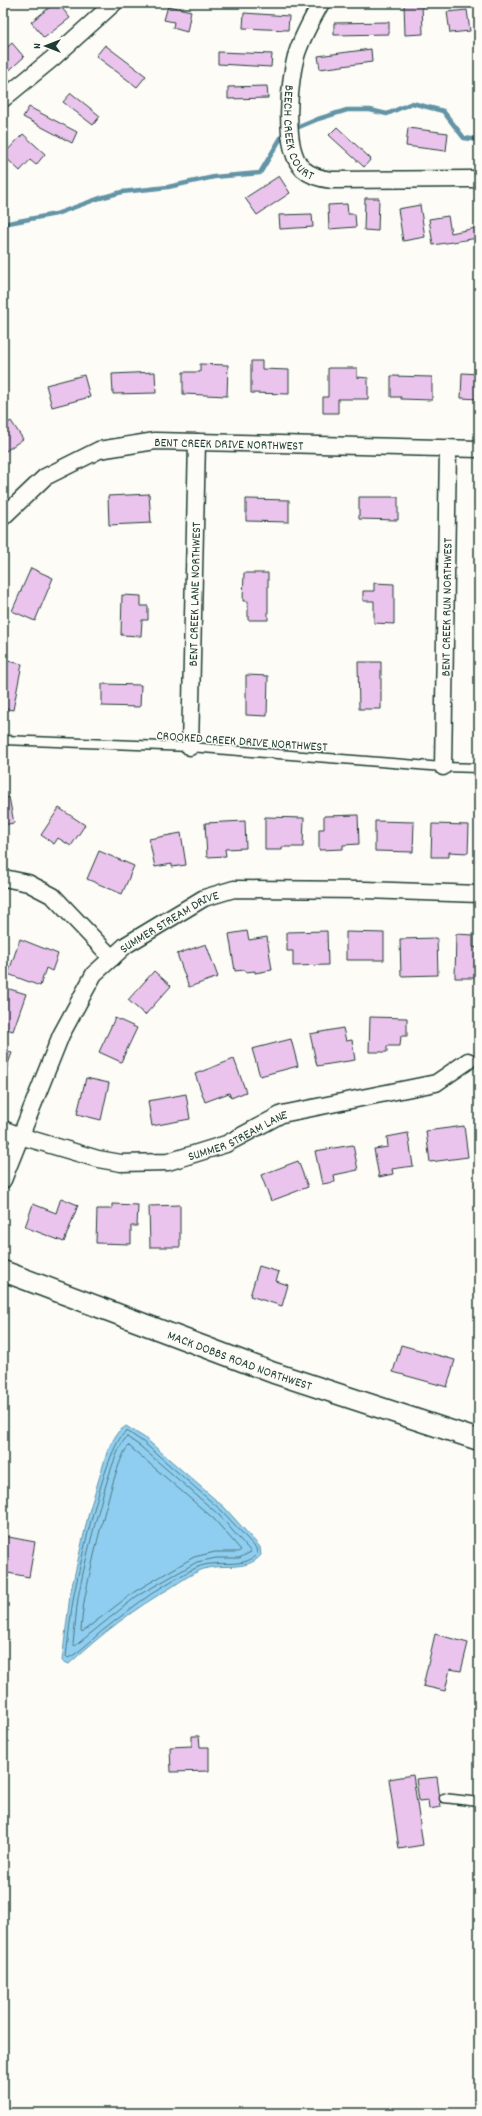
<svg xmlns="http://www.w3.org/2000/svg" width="482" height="2116" font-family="Dekko,sans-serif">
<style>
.water{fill:#8fcef0;stroke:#6294a5}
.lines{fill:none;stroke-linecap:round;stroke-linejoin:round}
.shore{stroke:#4c777f;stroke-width:1}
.stream{stroke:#6294a5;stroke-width:4.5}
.building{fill:#ebc4ed;stroke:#1f3d34}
.service-casing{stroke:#1f3d34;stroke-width:11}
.minor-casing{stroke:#1f3d34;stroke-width:19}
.tertiary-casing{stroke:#1f3d34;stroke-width:23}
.service{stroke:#fdfcf7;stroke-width:8}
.minor{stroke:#fdfcf7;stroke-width:16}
.tertiary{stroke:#fdfcf7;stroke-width:20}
.labels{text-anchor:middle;stroke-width:3;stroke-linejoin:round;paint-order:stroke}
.street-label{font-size:13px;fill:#1f3d34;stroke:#fdfcf7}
</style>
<rect width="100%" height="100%" fill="#fdfcf7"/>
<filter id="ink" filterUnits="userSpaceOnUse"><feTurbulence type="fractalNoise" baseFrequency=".025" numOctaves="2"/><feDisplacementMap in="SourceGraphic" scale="8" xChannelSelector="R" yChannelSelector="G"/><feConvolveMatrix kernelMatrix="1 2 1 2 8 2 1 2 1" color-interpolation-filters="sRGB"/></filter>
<g filter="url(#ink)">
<path class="water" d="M126,1426l19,12 80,70 35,39 1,8c-15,18 -40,7 -60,15 -10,4 -20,11 -29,17 -37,21 -72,48 -103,77l-7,-3 8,-66 19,-83 19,-63 10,-17z"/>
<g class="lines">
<g class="shore">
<path d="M127,1431l16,11 79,69 34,37 1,6c-13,16 -41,5 -59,13 -33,15 -63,38 -92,61 -11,8 -26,25 -38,30l-2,-2c3,-20 4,-41 8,-61 5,-26 33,-156 53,-164z"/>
<path d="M127,1437l13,9 79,69 32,37 -12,6h-23l-19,4 -60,34 -62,50 -2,-2c2,-16 3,-31 5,-46 4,-24 33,-151 49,-161z"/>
<path d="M129,1446l85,73 27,31 -3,2h-23l-21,5 -60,35 -52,40 -1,-2c1,-11 2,-23 4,-33 4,-21 31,-145 44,-151z"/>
</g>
<g class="stream">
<path d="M299,127l19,-8 29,-9h23l17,4 25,-11 31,8 21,27 15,2"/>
<path d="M3,224l53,-10 44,-16 22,-6 46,-5 46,-10 46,-4 22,-37"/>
</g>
</g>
<g class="building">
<path d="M55,3h3l12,15 -26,20 -13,-16z"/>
<path d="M422,3l1,31 -18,1 -1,-31z"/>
<path d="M168,6l23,5 -4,21 -14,-4 1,-6 -10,-2z"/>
<path d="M467,10l3,21 -20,2 -3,-21z"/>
<path d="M244,13l45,3 -1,14 -45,-2z"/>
<path d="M389,22v12l-55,1v-12z"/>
<path d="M12,43l12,14 -21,19v-25z"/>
<path d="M105,45l41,31 -9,11 -41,-31z"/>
<path d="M371,49l1,13 -52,7 -2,-13z"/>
<path d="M218,52l54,2 -1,13 -53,-3z"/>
<path d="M267,86l1,12 -40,1v-12z"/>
<path d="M71,93l29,23 -7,9 -30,-23z"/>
<path d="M29,107l48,25 -5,11 -49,-26z"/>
<path d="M337,127l34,32 -7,8 -35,-32z"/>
<path d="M408,128l40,5 -2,18 -40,-5z"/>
<path d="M23,134l22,20 -9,11 -6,-5 -10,11 -17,-16z"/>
<path d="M279,176l11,17 -33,22 -12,-17z"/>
<path d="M365,198h14l-1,33 -14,-1z"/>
<path d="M347,204l1,10h7l1,13 -27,2 -1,-24z"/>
<path d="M420,205l5,32 -22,4 -5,-32z"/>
<path d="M312,214l1,13 -33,2 -1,-14z"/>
<path d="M448,216l3,17 25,-5 2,10 -45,7 -4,-26z"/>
<path d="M251,361h11v8l27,1v24l-38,-1z"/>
<path d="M200,364l28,1 -1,31 -44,-2v-22h17z"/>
<path d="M328,368h29v9l11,1v21h-30v14h-15v-16h5z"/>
<path d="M155,372l1,21 -43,1 -1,-20z"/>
<path d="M462,373l17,1v25l-18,-1z"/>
<path d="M84,375l6,22 -38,10 -6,-22z"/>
<path d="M391,376l41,1v23l-31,-1v-2h-10z"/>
<path d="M11,421l12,18 -20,14v-27z"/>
<path d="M149,494l2,29 -42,2 -1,-29z"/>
<path d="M359,497h39v23l-39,-1z"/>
<path d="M246,499l43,1v22l-43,-1z"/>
<path d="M31,568l22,10 -18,43 -23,-10z"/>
<path d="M244,573h24v47h-20v-19h-5z"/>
<path d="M374,583l20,1v40l-20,-1v-22h-11v-10h11z"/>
<path d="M122,595l19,1v10h7v14h-6l-1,16 -20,-1z"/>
<path d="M3,660l19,4 -9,46 -10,-2z"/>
<path d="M358,662h23v47h-22z"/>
<path d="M246,675l22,1 -1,40 -21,-1z"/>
<path d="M102,684l39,1 -1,22 -38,-1z"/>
<path d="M9,797l5,26 -11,2v-27z"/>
<path d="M59,808l26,17 -14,21 -13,-8 -4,6 -13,-9z"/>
<path d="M358,815l1,29 -16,1v4l-24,1v-21h5v-13z"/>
<path d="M265,817l39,1 -1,29h-21v3h-17z"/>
<path d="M245,821l1,27 -21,1 1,7 -19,1 -2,-34z"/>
<path d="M375,821l39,1 -1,30 -38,-1z"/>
<path d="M432,824l37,1 -1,28 -19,-1v5h-18z"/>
<path d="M181,833l5,32 -14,2v-3l-17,3 -6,-28z"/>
<path d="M99,851l35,15 -12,28 -35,-15z"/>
<path d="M247,931l2,9 18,-3 5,33 -17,3v-2l-9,1 -1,-2 -10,1 -6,-37z"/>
<path d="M327,931l1,34 -35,1v-15h-6v-19z"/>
<path d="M346,932l38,1v27h-38z"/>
<path d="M456,934l17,1v12l6,1v30h-24z"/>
<path d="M437,938l1,37 -37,1 -1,-37z"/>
<path d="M20,939l38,15 -6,17 -6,-3 -6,18 -32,-12z"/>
<path d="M206,944l12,33 -29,10 -12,-33z"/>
<path d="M154,971l17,15 -26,29 -17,-15z"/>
<path d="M3,987l23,7 -13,37 -10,-3z"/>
<path d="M370,1017l37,1v18h-6l-1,10h-13v6h-18z"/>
<path d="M115,1018l22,10 -16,34 -22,-10z"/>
<path d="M343,1028l3,13 6,-1 3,20 -38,6 -7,-32z"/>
<path d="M291,1039l7,27 -38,10 -8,-27z"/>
<path d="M3,1049l9,4 -9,24z"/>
<path d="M234,1059l12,33 -15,6 -2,-5 -24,9 -10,-28z"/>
<path d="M86,1078l23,5 -8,37 -24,-6z"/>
<path d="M186,1094l4,25 -38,7 -4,-25z"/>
<path d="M464,1126l4,31 -38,5 -4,-31z"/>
<path d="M408,1133l5,33 -21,3 1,5 -14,3 -5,-28 14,-2 -1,-10z"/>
<path d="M353,1145l5,25 -24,5 1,7 -13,2 -7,-33z"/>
<path d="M298,1161l10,26 -37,14 -10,-26z"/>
<path d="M61,1198l17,7 -14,37 -39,-15 8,-23 23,9z"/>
<path d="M112,1204l26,1 -1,21h-6v18l-35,-1 1,-34h15z"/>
<path d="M180,1205v42h-30l-1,-41z"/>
<path d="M259,1266l20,6 -3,9 12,4 -6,21 -32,-10z"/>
<path d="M401,1345l54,15 -8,27 -54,-15z"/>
<path d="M3,1536l32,6 -6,35 -26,-5z"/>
<path d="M435,1634l33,9 -7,28 -11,-2 -5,22 -22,-5z"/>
<path d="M192,1736h7l1,11h9v24l-38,1 -1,-25 22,-1z"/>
<path d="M413,1775l10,70 -24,4 -10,-70z"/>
<path d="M437,1777l4,30 -12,2 -1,-9 -9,1 -3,-22z"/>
</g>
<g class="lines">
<g class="service-casing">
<g id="service">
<path d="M3,740l187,7 253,20 36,1"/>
<path d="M444,1798l35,4"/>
</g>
</g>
<g class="minor-casing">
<g id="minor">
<path id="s1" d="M321,3c-9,16 -18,32 -24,50 -8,25 -15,96 6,116 8,7 19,10 29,11l141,-1"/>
<path d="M3,99l50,-41 61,-55"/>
<path id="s2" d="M3,517l42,-40 54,-27 56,-9 324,8"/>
<path id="s3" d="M190,747l7,-305"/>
<path id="s4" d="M443,767l5,-319"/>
<path d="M4,878l24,5 25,13 59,62"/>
<path id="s5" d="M3,1129l17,7 78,23 23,4 47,-1 58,-18 56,-30 154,-31 32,-22"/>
<path id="s6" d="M3,1180l58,-145 33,-61 32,-29 78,-47 30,-9 131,1 114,4"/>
</g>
</g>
<g class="tertiary-casing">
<g id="tertiary">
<path id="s7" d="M3,1271l271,102 205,67"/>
</g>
</g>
<use href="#service" class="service"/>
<use href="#minor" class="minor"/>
<use href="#tertiary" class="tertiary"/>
</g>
</g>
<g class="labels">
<g class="street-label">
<text dy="5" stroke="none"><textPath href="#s1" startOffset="138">BEECH CREEK COURT</textPath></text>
<text dy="5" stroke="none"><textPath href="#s2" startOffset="249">BENT CREEK DRIVE NORTHWEST</textPath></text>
<text dy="5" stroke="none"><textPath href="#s3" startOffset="153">BENT CREEK LANE NORTHWEST</textPath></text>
<text dy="5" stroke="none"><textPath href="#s4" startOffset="160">BENT CREEK RUN NORTHWEST</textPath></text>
<text transform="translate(242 740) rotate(4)" y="5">CROOKED CREEK DRIVE NORTHWEST</text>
<text dy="5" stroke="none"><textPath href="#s6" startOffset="318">SUMMER STREAM DRIVE</textPath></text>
<text dy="5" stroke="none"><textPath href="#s5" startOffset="245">SUMMER STREAM LANE</textPath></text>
<text dy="5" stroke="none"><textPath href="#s7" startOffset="253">MACK DOBBS ROAD NORTHWEST</textPath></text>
</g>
</g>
<rect width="482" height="2116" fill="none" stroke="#fdfcf7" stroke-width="16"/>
<rect x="8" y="8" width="466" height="2100" fill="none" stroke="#1f3d34" stroke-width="1.5" filter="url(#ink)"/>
<g transform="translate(46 46) rotate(270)" stroke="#fdfcf7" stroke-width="3" paint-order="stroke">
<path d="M0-3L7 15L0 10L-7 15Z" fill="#1f3d34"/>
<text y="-6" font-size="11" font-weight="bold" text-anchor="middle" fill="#1f3d34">N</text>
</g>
</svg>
